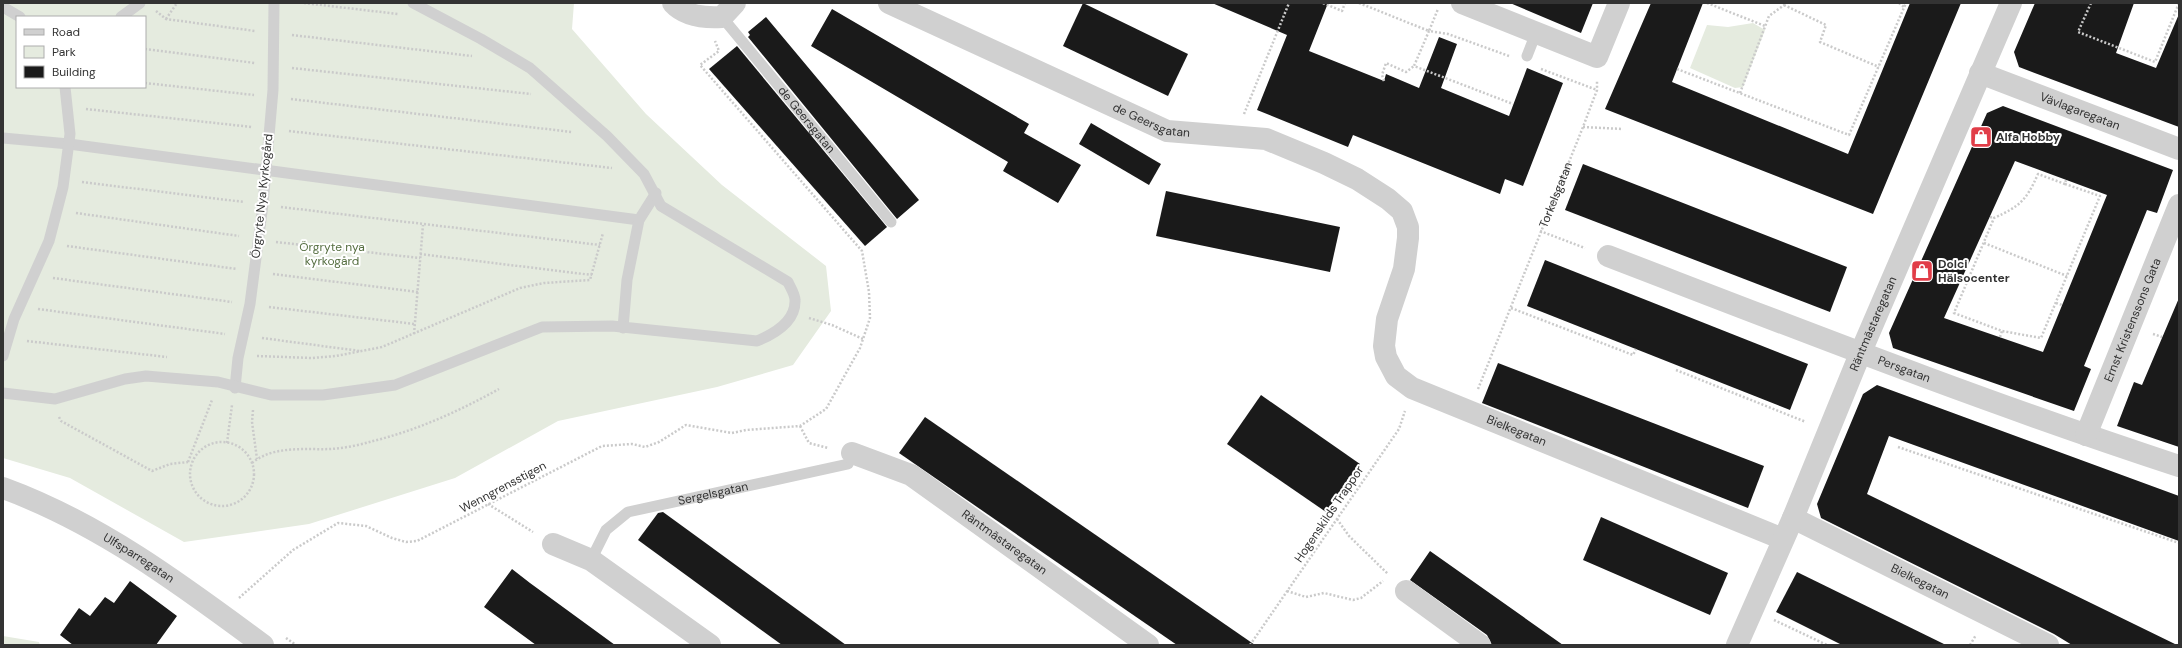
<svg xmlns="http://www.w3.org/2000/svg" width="2182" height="648" font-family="'DM Sans',sans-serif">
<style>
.green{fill:#e5ebdf;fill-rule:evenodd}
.building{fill:#1a1a1a;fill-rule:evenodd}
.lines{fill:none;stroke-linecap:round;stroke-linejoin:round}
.path{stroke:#cacaca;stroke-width:2.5;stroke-dasharray:2 2;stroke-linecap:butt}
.lane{stroke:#d0d0d0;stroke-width:11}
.street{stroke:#d0d0d0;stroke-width:22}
.labels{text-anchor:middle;stroke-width:4;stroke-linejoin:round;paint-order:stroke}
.street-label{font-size:12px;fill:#333;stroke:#fff}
.poi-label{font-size:12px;font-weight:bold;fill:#333;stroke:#fff;text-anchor:start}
.park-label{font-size:12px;fill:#556e40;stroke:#fff}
</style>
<rect width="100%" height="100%" fill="#fff"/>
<g class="green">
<path d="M3,3h571l-2,26 74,85 76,71 104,81 5,45 -38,54 -76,22 -159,34 -103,57 -146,46 -125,18 -114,-64 -67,-20zM17,17h128v70h-128z"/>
<path d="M1753,23l12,7 -22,57 -8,1 -45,-20 17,-43 21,2z"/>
<path d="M3,636l36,6 1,3h-37z"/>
</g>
<g class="building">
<path d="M1083,3l105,51 -20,42 -105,-50z"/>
<path d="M1212,3h116l-19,48 75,30 2,-7 33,14 20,-51 18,7 -16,44 68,28 18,-48 36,15 -40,103 -18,-7 -5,15 -147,-59 -5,12 -91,-37 30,-75z"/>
<path d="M1510,3h83l-12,30z"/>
<path d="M1651,3h52l-31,79 176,72 62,-151h51l-88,211 -268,-105z"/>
<path d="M2035,3h99l-18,50 40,15 23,-54v113l-160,-60 -5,-15z"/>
<path d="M832,9l197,115 -5,9 57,32 -23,38 -55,-32 5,-9 -197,-116z"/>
<path d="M766,17l153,183 -22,19 -149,-182 2,-2 -2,-3z"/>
<path d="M737,46l150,181 -22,19 -156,-177z"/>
<path d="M2003,106l170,64 -16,43 -10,-3 -63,156 7,3 -17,42 -181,-63 -4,-15 98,-220zM2015,161l92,34 -64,157 -99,-34z"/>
<path d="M1091,123l70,41 -12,21 -70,-41z"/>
<path d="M1583,164l264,103 -17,45 -265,-102z"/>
<path d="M1166,191l174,36 -10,45 -174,-36z"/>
<path d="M1545,260l263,104 -18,46 -263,-104z"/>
<path d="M2179,298v149l-62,-21 17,-44 8,3z"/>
<path d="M1498,363l266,103 -16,42 -266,-105z"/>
<path d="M1877,385l302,111v45l-290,-105 -22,58 310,151h-105l-18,-11 -233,-116 -4,-14 46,-110z"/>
<path d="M1261,395l99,69 -34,48 -99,-68z"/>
<path d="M925,417l330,228h-78l-51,-35 -227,-157z"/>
<path d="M663,512l183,133h-64l-144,-105 20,-27z"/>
<path d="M1601,517l127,56 -18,42 -127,-55z"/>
<path d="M1430,551l133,94h-71l-5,-10 -77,-55z"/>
<path d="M512,569l18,14 85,62h-79l-52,-38z"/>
<path d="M1797,572l149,73h-104l-66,-33z"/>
<path d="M130,581l47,35 -21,29h-83l-13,-10 19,-27 11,8 15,-19 9,6z"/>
</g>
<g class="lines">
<g class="path">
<path d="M304,3l94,11"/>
<path d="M1323,3l19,8 3,-8"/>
<path d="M1359,3l70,28 9,-22"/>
<path d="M1707,3l58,23"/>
<path d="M1899,3l5,4"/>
<path d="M2091,3l-13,29 77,30 24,-59"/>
<path d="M1784,5l42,20 -6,17 59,25"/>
<path d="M156,11l10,8 89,12"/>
<path d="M166,19l11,-16"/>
<path d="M292,35l180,21"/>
<path d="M145,49l110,14"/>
<path d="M1509,56l-61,-22 -19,-3 -15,35 99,38"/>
<path d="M292,68l239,26"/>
<path d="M1541,69l56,21"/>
<path d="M1677,69l172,66 57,-132"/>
<path d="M1384,81l-2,-6 4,-12 20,9 8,-6"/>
<path d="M145,83l109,12"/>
<path d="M1740,93l29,-77 18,-13"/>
<path d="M291,99l281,33"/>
<path d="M86,109l166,18"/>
<path d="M1244,114l45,-111"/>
<path d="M1583,127l40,2"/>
<path d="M289,131l323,37"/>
<path d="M82,182l162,20"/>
<path d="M2065,184l-27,-10c-12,27 -18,32 -44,44l-40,95 48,18 39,7 59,-142 -35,-12 1,-4"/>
<path d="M281,207l319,38"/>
<path d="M76,213l163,23"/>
<path d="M1990,217l4,1"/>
<path d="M1540,231l45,17"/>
<path d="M276,242l144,16"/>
<path d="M1984,243l83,33"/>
<path d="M67,246l170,23"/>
<path d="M420,254l172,21"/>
<path d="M273,274l145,18"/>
<path d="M53,278l179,24"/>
<path d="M2056,303l6,2"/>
<path d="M269,307l146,17"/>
<path d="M1511,308l122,47 3,-6"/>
<path d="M38,309l187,25"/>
<path d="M809,318l23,7 31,14"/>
<path d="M414,334l9,-109"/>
<path d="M2153,334l9,3"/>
<path d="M2000,337l2,-6"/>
<path d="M262,338l98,13"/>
<path d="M27,341l140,16"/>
<path d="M257,356l55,2 24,-2 46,-9 138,-59 24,-5 46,-3 13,-47"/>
<path d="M1676,370l130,52"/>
<path id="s1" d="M1478,389l105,-262 14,-37v-9"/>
<path d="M253,410l-1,12 5,37"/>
<path d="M59,417l2,4 91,50 18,-7 18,-2"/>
<path d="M800,426l9,17 19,5"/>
<circle cx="222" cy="474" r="32"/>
<path d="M227,443l5,-38"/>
<path d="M1898,447l281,96"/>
<path d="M188,462l24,-62"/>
<path d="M252,463c22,-18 53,-13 79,-14 14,-1 29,-4 42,-8 45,-11 86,-30 126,-52"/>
<path d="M488,504l45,28"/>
<path d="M1337,519l12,17 39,38"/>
<path d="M1287,591l19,6 18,-4 29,7 8,-2 22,-17"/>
<path d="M239,598l54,-48 45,-27 28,3 26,12 14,4 11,-1 185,-95 30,-2 13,3 14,-5 27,-17 46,8 14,-3 54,-4 26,-17 34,-61 10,-30 -1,-26 -7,-41 -162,-186 19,-14 -4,-10"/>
<path d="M1774,620l53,25"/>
<path d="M286,638l10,7"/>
<path d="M1250,645l149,-216 6,-18"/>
<path d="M1970,645l6,-10"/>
</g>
<g class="lane">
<path d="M3,7l17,10"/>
<path d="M121,17l19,-14"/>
<path id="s2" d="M722,17l169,205"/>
<path d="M1527,56l9,-23"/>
<path d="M3,138l66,6 570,76"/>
<path d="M623,328l4,-48 12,-60 17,-27"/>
<path d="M3,356l11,-37 35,-78 14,-54 7,-53 -5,-47"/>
<path d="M235,388l3,-30 12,-54 13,-100 10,-114 1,-87"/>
<path d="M3,393l52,6 70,-20 21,-3 72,6 53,13h52l72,-10 147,-58 70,-1 145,15c17,-7 39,-19 38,-41 0,-6 -5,-13 -7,-18l-127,-76 -17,-32 -37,-38 -77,-68 -49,-29 -68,-36"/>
<path id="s3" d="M591,560l15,-30 22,-18 220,-48 4,-11"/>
</g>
<g class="street">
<path d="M673,3c12,13 33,15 49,14l13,-14"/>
<path id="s4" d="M889,3l278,128 99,8 58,24 33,16 31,20 14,12 6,16v11l-4,31 -17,50 -3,27 2,11 10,19 16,12 371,151"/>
<path d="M1462,3l135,54 22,-54"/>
<path id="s5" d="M1980,73l199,76"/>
<path id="s6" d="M1608,256c190,73 378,147 571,210"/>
<path id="s7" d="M2086,435l93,-230"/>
<path id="s8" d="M852,453l59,22 237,170"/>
<path id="s9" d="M3,488c96,35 179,97 260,157"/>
<path id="s10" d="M1793,518l255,127"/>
<path d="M553,544l38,16 119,85"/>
<path d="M1406,591l74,54"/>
<path id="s11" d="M1737,645l56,-127 67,-164 151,-351"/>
</g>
</g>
<defs>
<g id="shop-square" transform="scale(1.15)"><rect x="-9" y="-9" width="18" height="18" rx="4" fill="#e13d48" stroke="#fff"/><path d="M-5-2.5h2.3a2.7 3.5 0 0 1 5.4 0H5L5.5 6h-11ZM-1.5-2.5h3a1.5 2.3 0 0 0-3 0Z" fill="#fff"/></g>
</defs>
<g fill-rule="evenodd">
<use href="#shop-square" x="1981" y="137"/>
<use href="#shop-square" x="1922" y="271"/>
</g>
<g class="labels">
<g class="street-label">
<text dy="4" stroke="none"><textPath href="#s5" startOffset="107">Vävlagaregatan</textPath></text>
<text dy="4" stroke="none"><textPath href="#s2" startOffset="133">de Geersgatan</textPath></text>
<text dy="4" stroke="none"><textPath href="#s4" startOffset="288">de Geersgatan</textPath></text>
<text dy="4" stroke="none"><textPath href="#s1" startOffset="209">Torkelsgatan</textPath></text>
<text transform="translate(262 196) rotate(-84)" y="4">Örgryte Nya Kyrkogård</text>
<text dy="4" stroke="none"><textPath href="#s7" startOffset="124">Ernst Kristenssons Gata</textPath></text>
<text dy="4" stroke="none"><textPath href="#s11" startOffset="349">Räntmästaregatan</textPath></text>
<text dy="4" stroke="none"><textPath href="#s6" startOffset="317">Persgatan</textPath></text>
<text dy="4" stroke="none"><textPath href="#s4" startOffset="865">Bielkegatan</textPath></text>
<text transform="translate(503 487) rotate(-28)" y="4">Wenngrensstigen</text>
<text dy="4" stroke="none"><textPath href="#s3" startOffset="149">Sergelsgatan</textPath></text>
<text transform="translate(1329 514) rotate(-56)" y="4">Hogenskilds Trappor</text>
<text dy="4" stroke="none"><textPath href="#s8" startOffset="178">Räntmästaregatan</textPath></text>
<text dy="4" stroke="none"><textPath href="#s9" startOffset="153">Ulfsparregatan</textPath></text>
<text dy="4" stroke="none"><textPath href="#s10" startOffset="142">Bielkegatan</textPath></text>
</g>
<g class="poi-label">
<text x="1996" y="141">Alfa Hobby</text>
<text x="1938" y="268">Dolci<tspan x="1938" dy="14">Hälsocenter</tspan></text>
</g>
<g class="park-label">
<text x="332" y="251">Örgryte nya<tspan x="332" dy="14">kyrkogård</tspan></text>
</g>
</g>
<rect width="2182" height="648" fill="none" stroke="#333333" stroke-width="8"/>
<rect x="16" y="16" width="130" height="72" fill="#ffffff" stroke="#adadad"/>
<rect x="24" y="29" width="20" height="6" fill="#d0d0d0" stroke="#adadad"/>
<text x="52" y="36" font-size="12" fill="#333333">Road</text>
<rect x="24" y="46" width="20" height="12" fill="#e5ebdf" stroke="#adadad"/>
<text x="52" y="56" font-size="12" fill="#333333">Park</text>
<rect x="24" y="66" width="20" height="12" fill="#1a1a1a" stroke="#adadad"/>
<text x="52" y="76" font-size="12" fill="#333333">Building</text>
</svg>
